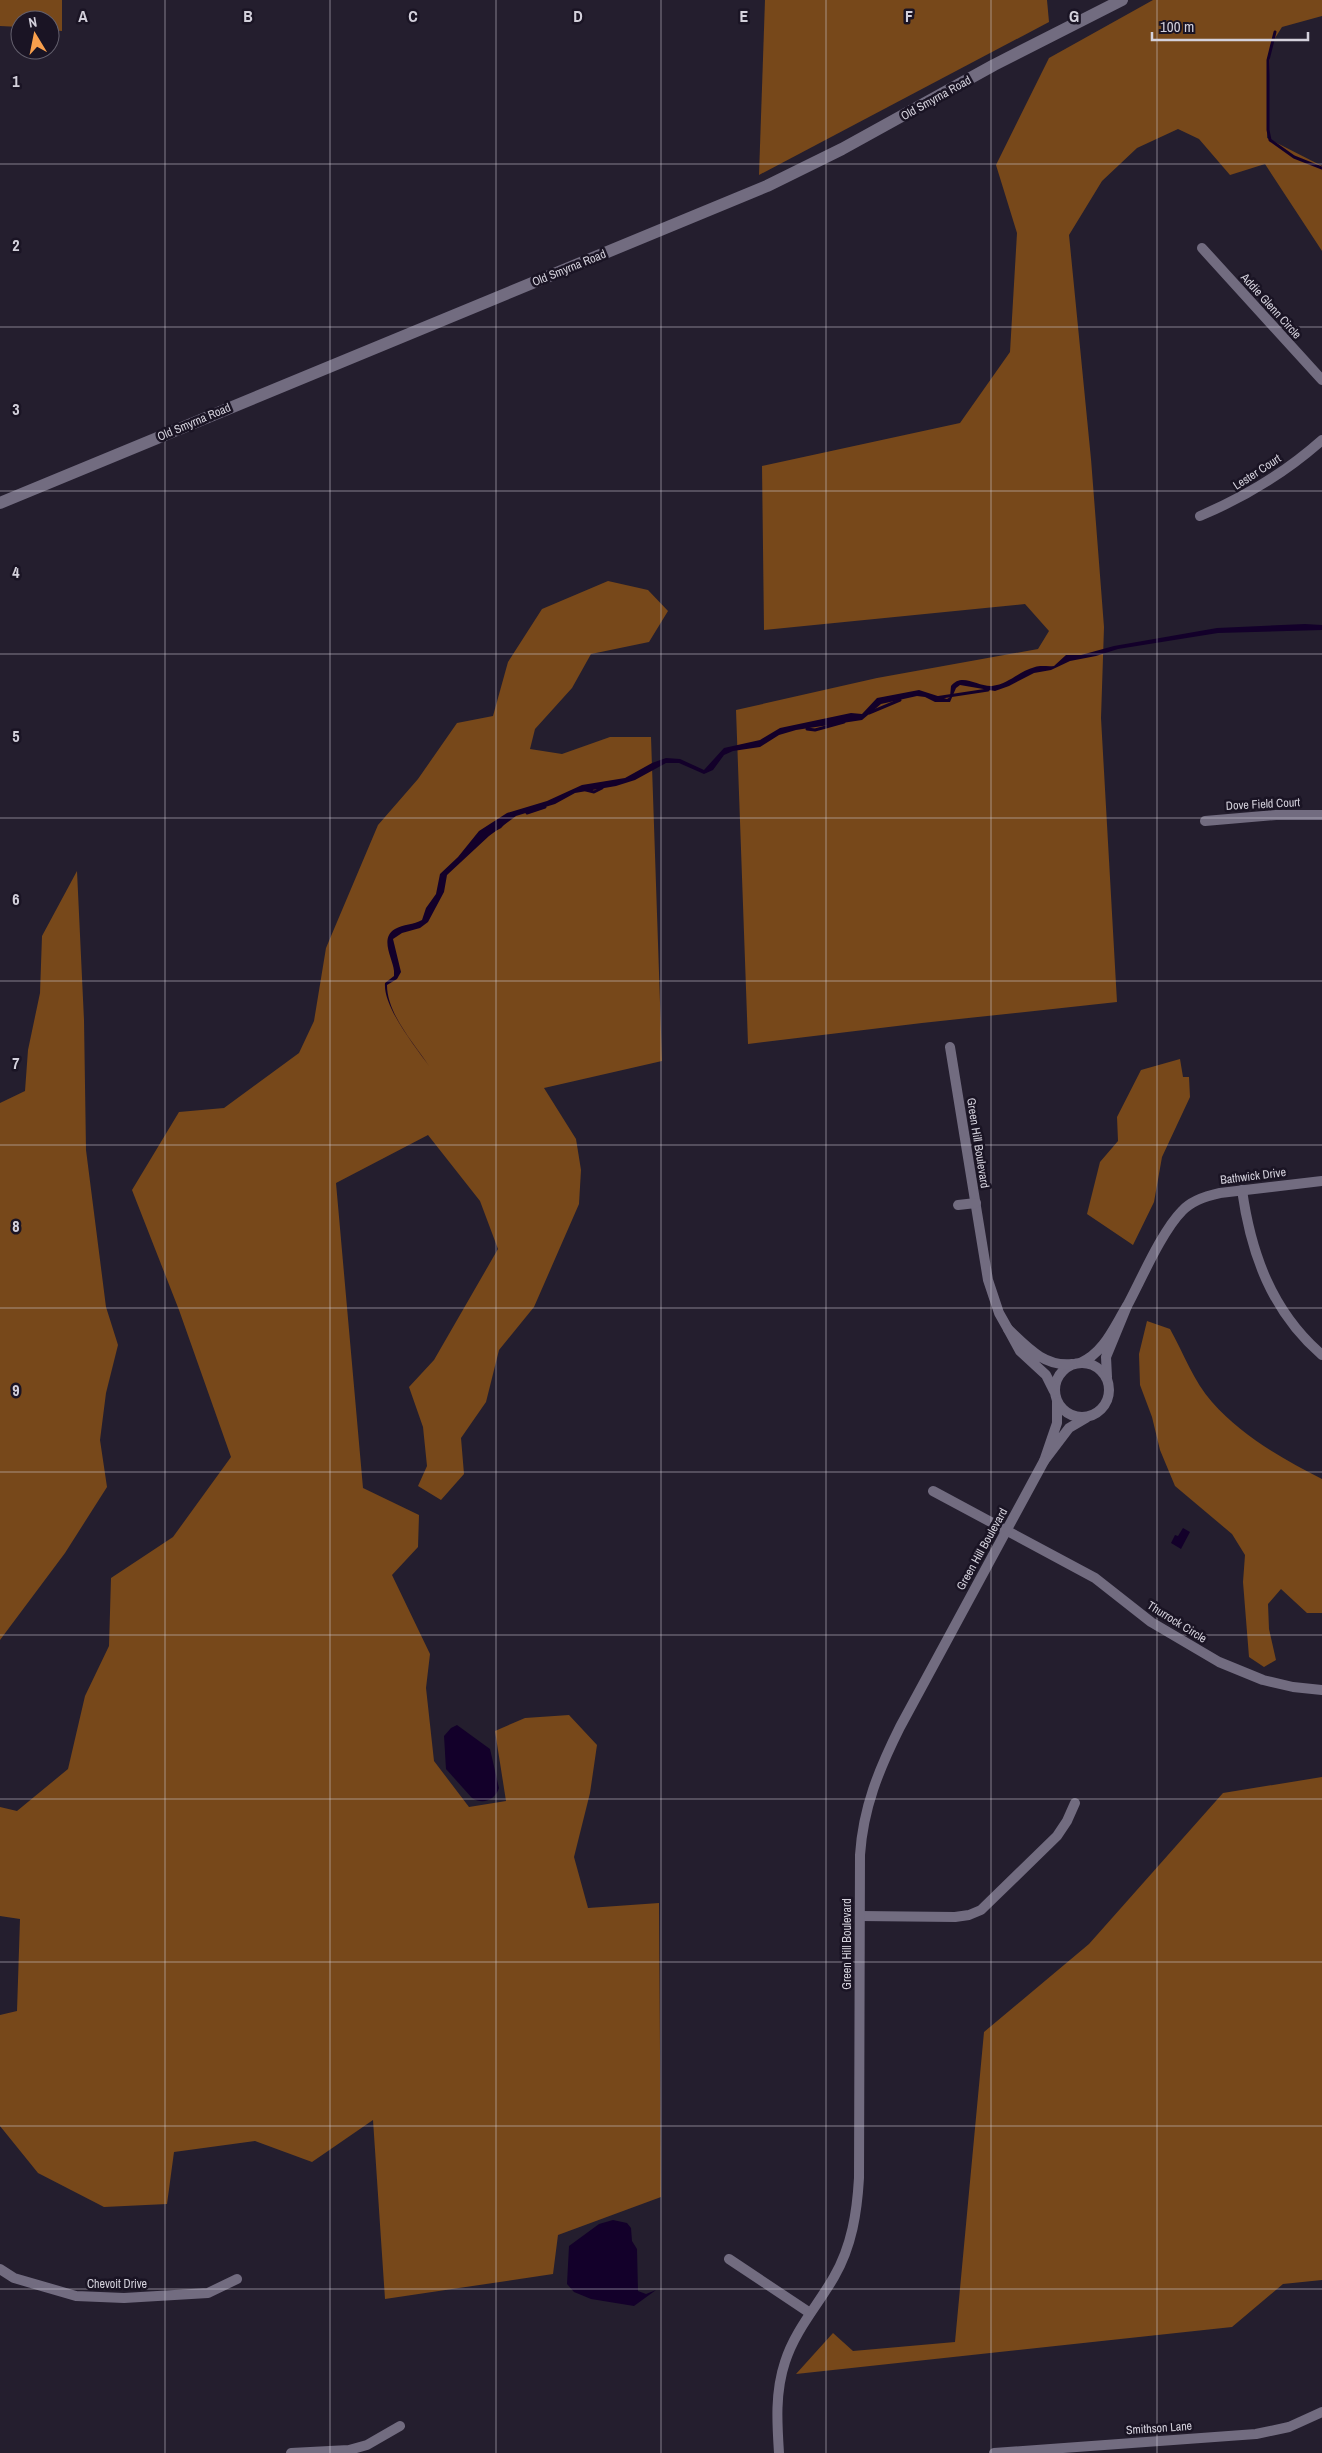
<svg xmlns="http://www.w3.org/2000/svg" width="1322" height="2453" font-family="'Archivo Narrow',sans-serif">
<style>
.forest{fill:#77481a}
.water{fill:#13002a}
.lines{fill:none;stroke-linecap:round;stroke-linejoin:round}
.stream{stroke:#13002a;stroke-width:3}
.minor{stroke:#726c80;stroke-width:10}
.tertiary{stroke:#726c80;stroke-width:12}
.grid{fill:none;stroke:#d4d1dc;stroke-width:1;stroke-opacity:0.55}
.labels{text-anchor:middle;stroke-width:5;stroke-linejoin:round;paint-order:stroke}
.street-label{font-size:12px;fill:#d4d1dc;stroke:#1a1424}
.grid-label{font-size:16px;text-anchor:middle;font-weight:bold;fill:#d4d1dc;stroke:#1a1424;stroke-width:5;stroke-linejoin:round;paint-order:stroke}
</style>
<rect width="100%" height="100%" fill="#241e2e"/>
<g class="forest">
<path d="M0,0h62v31l-12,-1v-10h-30v7l-20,-1z"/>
<path d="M765,0h282l2,22 -290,153z"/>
<path d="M1153,0h169v16l-40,11 -12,19 -3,92 55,28v85l-57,-87 -35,11 -31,-36 -21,-10 -41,19 -35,33 -33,54 22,224 13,168 -3,91 16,284 -195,21 -174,21 -12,-334 141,-32 161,-29 11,-18 -24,-27 -261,26 -2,-164 198,-43 50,-71 7,-119 -21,-68 53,-107z"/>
<path d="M608,581l40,9 20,21 -19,31 -58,12 -19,34 -37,41 -5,20 32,5 48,-17h41l11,324 -118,27 32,51 5,31 -2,34 -45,103 -35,43 -13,52 -25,36 3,36 -23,26 -23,-14 9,-20 -4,-39 -14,-40 25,-27 64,-111 -18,-48 -52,-66 -92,48 27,305 56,27 -1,32 -26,28 38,79 -4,34 8,73 35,46 37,-6 -11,-70 30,-13 44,-3 28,30 -7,48 -16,64 14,51 71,-5 2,294 -103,38 -5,39 -168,25 -12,-179 -61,42 -57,-21 -81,11 -7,52 -63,3 -66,-34 -38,-47v-111l17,-4 3,-92 -20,-3v-109l17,4 51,-42 17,-73 24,-50 2,-68 62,-41 58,-80 -52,-147 -47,-120 47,-78 45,-4 75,-55 15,-32 12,-73 52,-123 40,-46 39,-56 36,-7 15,-54 34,-53z"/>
<path d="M77,871l7,149 2,130 20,157 12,38 -12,48 -6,47 7,47 -42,66 -65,87v-537l25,-12 3,-41 12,-57 2,-57z"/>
<path d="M1180,1059l3,18h6l1,20 -28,60 -8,45 -21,43 -46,-31 13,-52 18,-21 -1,-24 24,-47z"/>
<path d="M1147,1321l23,8c13,23 24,53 42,73 30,34 71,57 110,77v134h-15l-26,-24 -13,15 1,25 7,31 -12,7 -15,-10 -6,-75 2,-27 -13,-21 -57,-48 -15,-36 -8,-33 -12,-32 -1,-31z"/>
<path d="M1322,1777v503l-39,4 -51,43 -436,47 37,-41 20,18 102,-9 29,-310 105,-88 134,-151z"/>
</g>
<g class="water">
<path d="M1305,624l17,1v5l-104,3 -100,16 -22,7 -26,5 -19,9 -17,3 -25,13 -14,5 -35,-6 -4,3 -6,14h-15l-10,-5 -8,-1 -36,8 -19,16 -66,10 -17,5 -19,12 -27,4 -9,4 -11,15 -9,4 -25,-11h-13l-31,17 -19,6 -41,7 -20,11 -39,12 -27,20 -42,39 -3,17 -16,30 -8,6 -18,5 -9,6 8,33 -4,7 -10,6c0,29 27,58 42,81 -14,-20 -46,-59 -44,-83l9,-7v-5c-1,-12 -15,-33 1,-42 8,-5 19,-4 27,-9l4,-12 10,-14 4,-20 18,-17 21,-26 28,-18 40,-12 35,-16 43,-7 27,-15 14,-5 14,1 24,11 20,-22 36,-8 20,-12 71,-15 11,1 15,-16 42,-8 28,9 3,-2 1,-11c11,-14 27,1 41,0 17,-2 27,-15 43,-19 6,-2 13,0 19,-1l12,-11h15l33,-9 103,-18z"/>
<path d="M1183,1528l7,4 -9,17 -10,-6 4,-8 3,1z"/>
<path d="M457,1725l33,24 9,39c-4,12 -16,17 -27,10l-26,-29 -2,-33 7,-8z"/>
<path d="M613,2220l14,3 4,5 1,13 5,8 1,42 8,3 10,-4 -22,16 -43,-7 -17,-7 -7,-8 2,-38 30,-22z"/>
</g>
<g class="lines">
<g class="stream">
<path d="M1275,32l-7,28v70l2,10 24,17 28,11"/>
<path d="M935,698l53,-8"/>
<path d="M869,713l31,-13"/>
<path d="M807,729l8,1 29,-8"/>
<path d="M586,790l8,2 8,-4"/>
<path d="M527,813l18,-6"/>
<path d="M494,830l6,-3 6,-7"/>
</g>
<g class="minor">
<path d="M1202,248l120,132"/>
<path d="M1200,516c45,-19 86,-44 122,-76"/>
<path d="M1205,821l71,-6h46"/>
<path d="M950,1047l38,233 11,33 9,16"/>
<path d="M1242,1190c9,64 30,122 80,165"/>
<path d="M958,1205l18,-2"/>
<path d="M1127,1306c14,-26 35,-75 55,-95 9,-10 24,-15 38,-18l102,-12"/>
<circle cx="1082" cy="1390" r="27"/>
<path d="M1080,1363c24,-10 34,-36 47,-57l-21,51 1,20"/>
<path d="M1054,1391l-8,-16 -26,-24 -12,-22c19,18 36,38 64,35"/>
<path d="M1057,1402v21l-13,38 25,-33 17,-10"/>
<path d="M933,1491l162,87 56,44 68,40 44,18 30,7 29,3"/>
<path d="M860,1916l95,1 14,-2 12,-5 76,-74 10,-15 8,-18"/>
<path d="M729,2259l81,54"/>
<path d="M0,2269l14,9 62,18 48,2 84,-5 29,-14"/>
<path d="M291,2453l58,-3 18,-5 33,-19"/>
<path d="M779,2453c-2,-30 -4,-61 6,-91 10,-32 33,-57 49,-85 18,-31 23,-65 25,-99l1,-323c3,-47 19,-86 40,-128l144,-266"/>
<path d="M994,2453l262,-19 33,-7 33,-15"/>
</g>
<path class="tertiary" d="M0,503l767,-317 75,-37 152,-84 128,-65"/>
</g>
<path class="grid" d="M165,0v2453M330,0v2453M496,0v2453M661,0v2453M826,0v2453M991,0v2453M1157,0v2453M0,164h1322M0,327h1322M0,491h1322M0,654h1322M0,818h1322M0,981h1322M0,1145h1322M0,1308h1322M0,1472h1322M0,1635h1322M0,1799h1322M0,1962h1322M0,2126h1322M0,2289h1322"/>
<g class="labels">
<g class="street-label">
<text transform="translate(936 98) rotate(-29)" y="4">Old Smyrna Road</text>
<text transform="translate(569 268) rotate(-22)" y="4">Old Smyrna Road</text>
<text transform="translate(1271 306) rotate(48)" y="4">Addie Glenn Circle</text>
<text transform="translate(194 422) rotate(-23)" y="4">Old Smyrna Road</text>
<text transform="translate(1257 472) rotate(-33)" y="4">Lester Court</text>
<text transform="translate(1263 804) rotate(-3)" y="4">Dove Field Court</text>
<text transform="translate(978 1143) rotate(81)" y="4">Green Hill Boulevard</text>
<text transform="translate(1253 1176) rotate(-7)" y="4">Bathwick Drive</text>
<text transform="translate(982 1549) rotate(-61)" y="4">Green Hill Boulevard</text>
<text transform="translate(1177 1622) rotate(32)" y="4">Thurrock Circle</text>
<text transform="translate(847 1944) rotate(-90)" y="4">Green Hill Boulevard</text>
<text x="117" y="2288">Chevoit Drive</text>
<text transform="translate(1159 2428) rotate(-4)" y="4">Smithson Lane</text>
</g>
</g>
<g class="grid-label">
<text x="83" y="22">A</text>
<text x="248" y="22">B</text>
<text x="413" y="22">C</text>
<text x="578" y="22">D</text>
<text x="744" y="22">E</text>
<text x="909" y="22">F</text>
<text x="1074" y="22">G</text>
<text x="16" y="87">1</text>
<text x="16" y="251">2</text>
<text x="16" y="415">3</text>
<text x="16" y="578">4</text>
<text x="16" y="742">5</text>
<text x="16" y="905">6</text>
<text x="16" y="1069">7</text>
<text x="16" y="1232">8</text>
<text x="16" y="1396">9</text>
</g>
<g transform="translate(35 35) rotate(350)"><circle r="24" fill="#1a1424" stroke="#64606e"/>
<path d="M0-4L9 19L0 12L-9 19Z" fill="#f9a04d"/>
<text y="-8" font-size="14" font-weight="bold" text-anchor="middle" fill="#d4d1dc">N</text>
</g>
<path d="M1152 32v8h156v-8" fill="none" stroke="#d4d1dc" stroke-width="2.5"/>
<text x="1160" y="32" font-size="15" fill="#d4d1dc" stroke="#1a1424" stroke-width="4" paint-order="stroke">100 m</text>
</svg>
